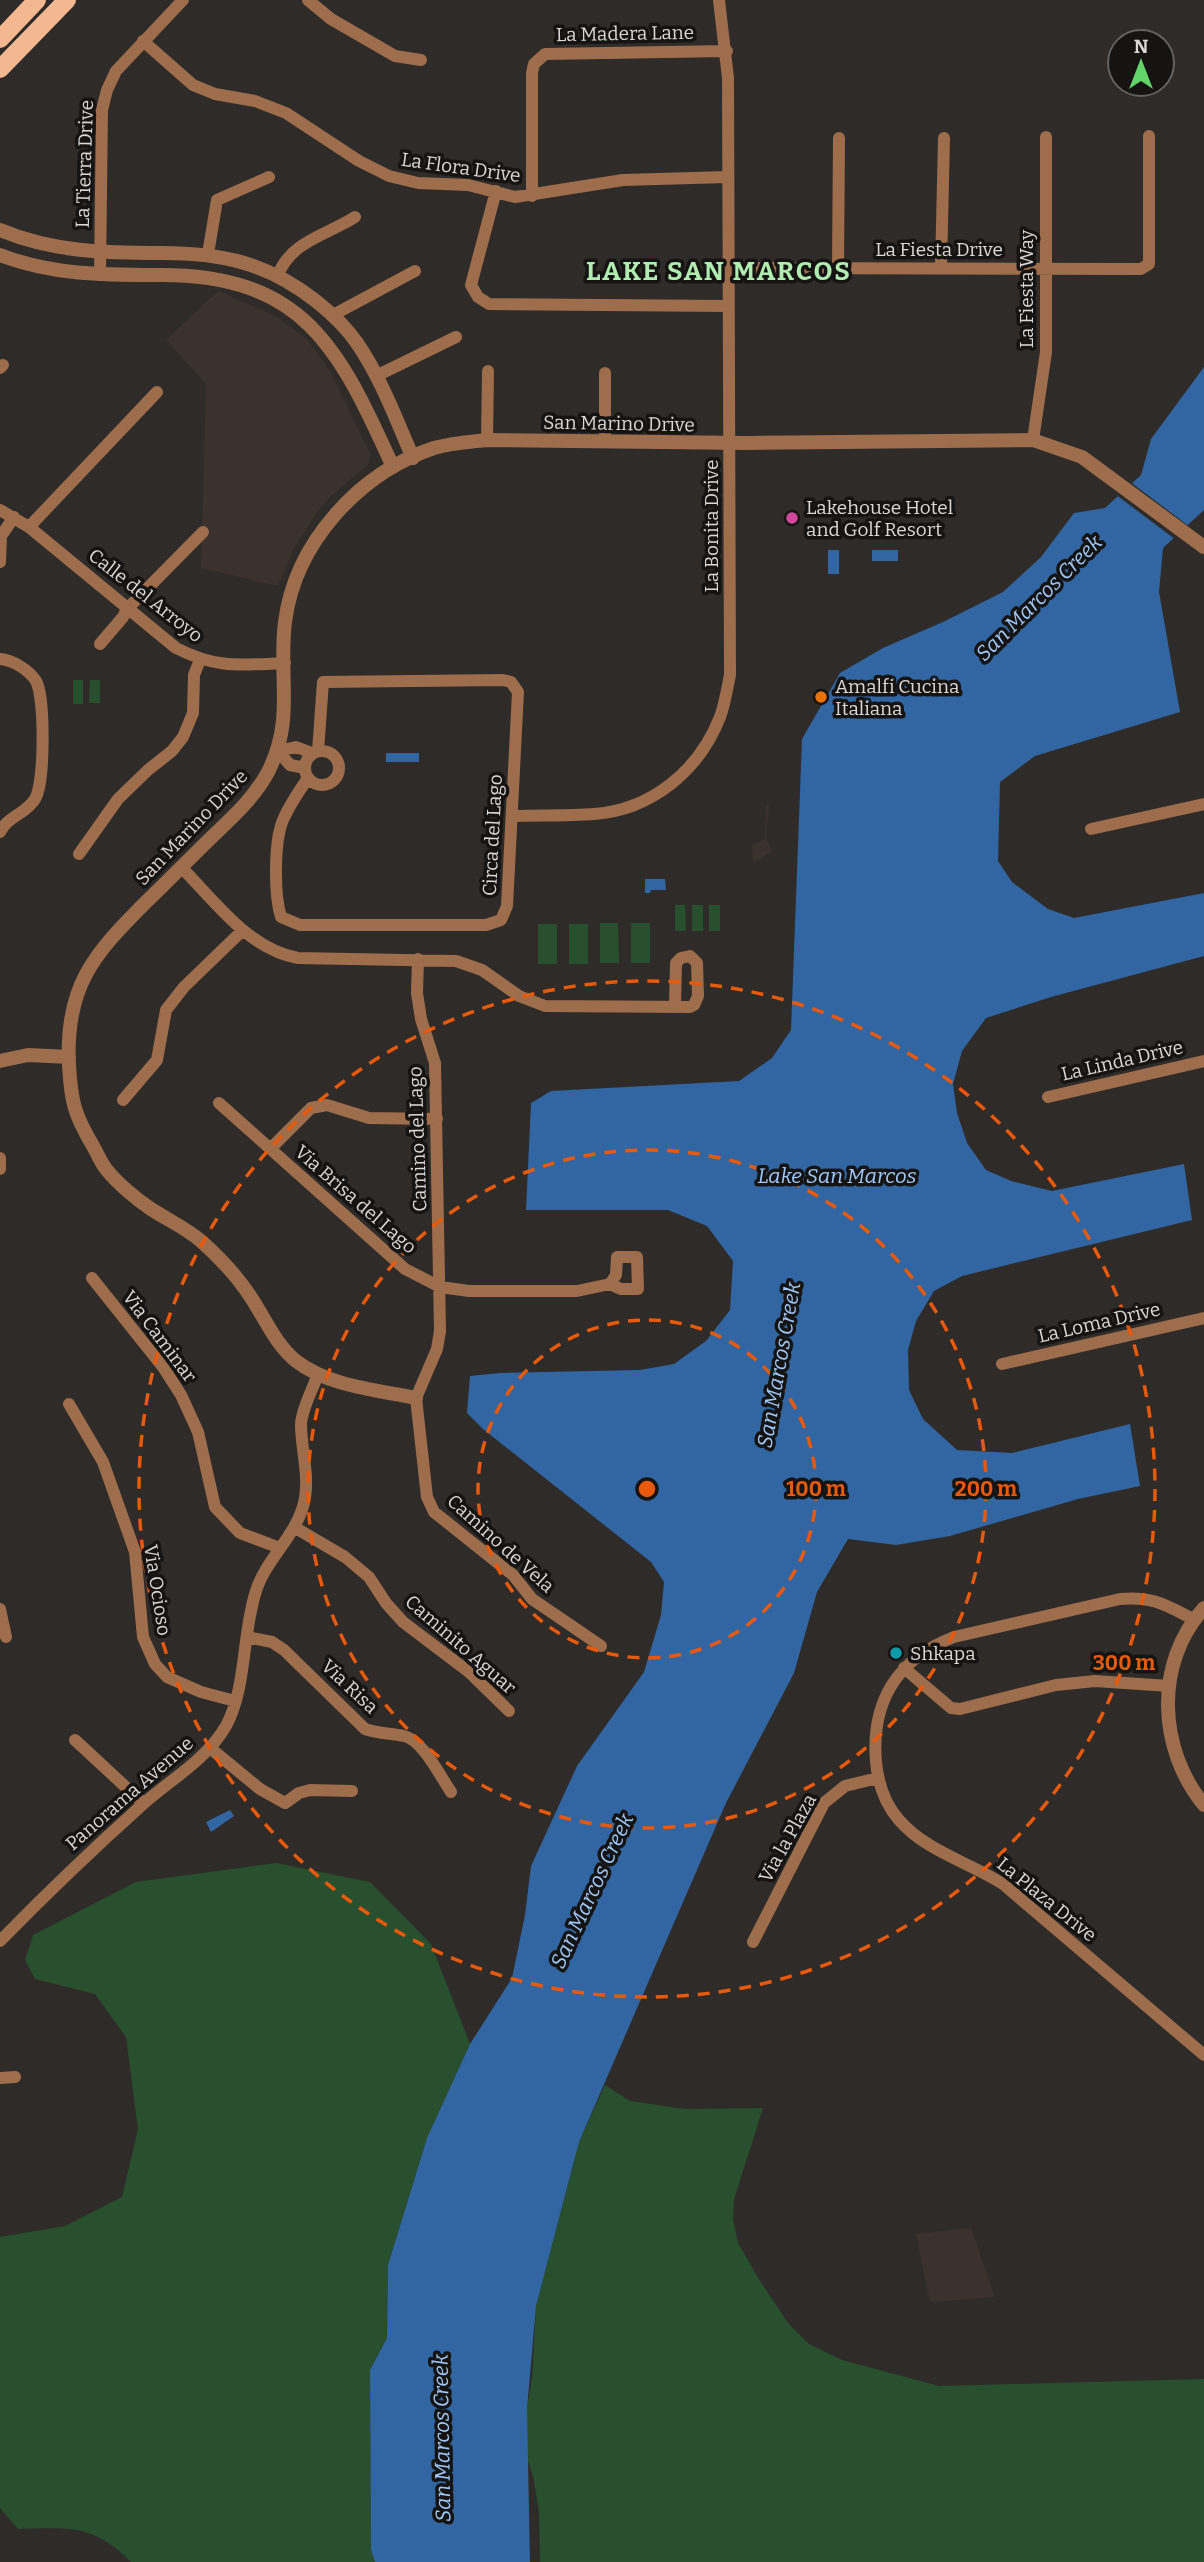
<svg xmlns="http://www.w3.org/2000/svg" width="1204" height="2562" viewBox="0 0 1204 2562" font-family="Bitter,serif">
<rect width="100%" height="100%" fill="#2e2b29"/>
<path fill="#3b322d" d="M 218,291 L 274,315 L 307,339 L 330,371 L 371,455 L 368,465 L 331,496 L 316,514 L 294,548 L 278,586 L 201,568 L 206,384 L 166,340 Z
M 766,805 L 769,805 L 766,839 L 773,851 L 753,863 L 752,844 L 765,839 Z
M 971,2228 L 995,2297 L 930,2302 L 916,2234 Z"/>
<path fill="#29502e" d="M 73,680 L 83,680 L 83,704 L 73,704 Z
M 90,680 L 100,680 L 100,703 L 89,703 Z
M 675,905 L 685,905 L 686,931 L 675,931 Z
M 692,905 L 703,905 L 703,931 L 692,931 Z
M 709,905 L 720,905 L 720,931 L 709,931 Z
M 600,923 L 618,923 L 619,963 L 600,963 Z
M 631,923 L 650,923 L 650,963 L 631,963 Z
M 538,924 L 557,924 L 557,964 L 538,964 Z
M 569,924 L 588,924 L 588,964 L 569,964 Z
M 276,1863 L 370,1882 L 431,1944 L 470,2044 L 427,2138 L 388,2265 L 387,2338 L 370,2370 L 371,2550 L 375,2562 L 131,2562 C 92,2523 69,2528 18,2529 L 0,2508 L 0,2237 L 65,2226 L 122,2197 L 138,2129 L 126,2037 L 95,1994 L 35,1979 L 25,1960 L 33,1935 L 136,1882 Z
M 605,2085 L 630,2101 L 685,2109 L 763,2108 L 734,2199 L 733,2219 L 738,2243 L 760,2281 L 788,2323 L 809,2344 L 842,2360 L 939,2386 L 1204,2379 L 1204,2562 L 540,2562 L 539,2511 L 533,2476 L 525,2452 L 524,2426 L 532,2378 L 536,2306 L 579,2142 Z"/>
<path fill="#3266a3" d="M 1204,367 L 1204,510 L 1163,548 L 1159,592 L 1180,712 L 1035,756 L 1000,782 L 998,861 L 1012,882 L 1048,909 L 1074,918 L 1204,893 L 1204,956 L 1051,997 L 986,1018 L 962,1051 L 953,1084 L 957,1113 L 967,1143 L 986,1170 L 1011,1181 L 1052,1191 L 1184,1164 L 1192,1220 L 962,1276 L 934,1291 L 916,1321 L 908,1350 L 909,1390 L 923,1419 L 957,1450 L 1012,1453 L 1130,1424 L 1140,1486 L 1078,1499 L 950,1536 L 896,1545 L 848,1539 L 817,1592 L 794,1673 L 726,1803 L 579,2142 L 536,2306 L 527,2409 L 530,2562 L 375,2562 L 371,2550 L 370,2370 L 387,2338 L 388,2265 L 427,2138 L 470,2044 L 512,1978 L 525,1915 L 531,1866 L 577,1766 L 644,1672 L 661,1615 L 664,1582 L 651,1562 L 483,1429 L 467,1413 L 470,1376 L 500,1373 L 640,1370 L 674,1364 L 706,1341 L 730,1310 L 733,1261 L 707,1226 L 668,1210 L 526,1210 L 531,1103 L 551,1091 L 739,1081 L 772,1058 L 791,1030 L 802,739 L 840,673 L 883,648 L 943,622 L 1003,592 L 1041,557 L 1074,513 L 1105,508 L 1141,475 L 1151,439 Z
M 828,550 L 839,550 L 839,574 L 828,574 Z
M 872,550 L 898,550 L 898,561 L 872,561 Z
M 386,753 L 419,753 L 419,762 L 386,762 Z
M 645,879 L 665,879 L 666,890 L 651,890 L 650,893 L 645,893 Z
M 230,1810 L 234,1816 L 211,1832 L 206,1822 Z"/>
<path fill="#2e2b29" d="M 1129,481 L 1190,527 L 1176,540 L 1115,494 Z"/>
<g fill="none" stroke-linecap="round" stroke-linejoin="round">
<path stroke="#9d6d4c" stroke-width="12" d="M 308,0 L 331,19 L 395,56 L 421,60
M 143,41 L 193,85 L 215,94 L 255,101 L 286,113 L 359,161 L 389,176 L 418,183 L 468,185 L 515,197 L 623,180 L 727,177
M 496,191 L 471,285 L 478,297 L 489,304 L 728,306
M 532,196 L 532,73 L 534,64 L 545,54 L 727,51
M 208,254 L 217,200 L 269,177
M 728,268 L 1141,269 L 1149,264 L 1149,136
M 838,268 L 839,138
M 941,268 L 944,138
M 100,275 L 102,110 L 107,90 L 116,71 L 183,0
M 278,275 C 291,241 327,235 355,217
M 333,315 L 415,271
M 0,368 L 3,365
M 605,373 L 605,442
M 376,376 L 456,337
M 487,440 L 488,371
M 1033,440 L 1046,352 L 1046,137
M 0,510 L 29,527 L 176,648 C 217,669 240,665 285,663
M 29,527 L 157,392
M 0,562 L 1,536 L 14,517
M 100,644 L 123,617 L 127,609 L 203,532
M 0,659 C 13,660 29,670 36,681 C 45,697 45,783 35,799 C 26,814 8,816 0,832
M305 768a17 17 0 1 1 34 0a17 17 0 1 1-34 0Z
M 305,768 L 290,765 L 278,751 L 296,747 L 312,753
M 308,778 C 299,791 289,806 283,820 C 274,841 274,895 281,917 L 300,925 L 486,925 L 501,920 L 507,906 L 518,692 L 511,682 L 503,680 L 323,682 L 318,751
M 512,816 C 539,815 567,816 594,814 C 651,810 699,771 720,717 C 725,704 727,689 730,675 L 728,78 L 719,0
M 1091,829 L 1204,804
M 79,854 L 118,799 L 148,770 L 172,751 L 183,737 L 193,713 L 194,675 L 200,660
M 181,867 C 215,901 248,949 298,958 L 456,961 L 482,970 L 519,996 L 545,1006 L 690,1007 L 694,1005 L 698,996 L 697,963 L 690,956 L 681,958 L 676,963 L 675,1006
M 418,959 L 417,993 L 421,1019 L 435,1063 L 440,1331 L 437,1349 L 416,1398 L 427,1497 L 434,1512 L 513,1575 L 532,1599 L 601,1646
M 1048,1097 L 1204,1061
M 123,1100 L 157,1060 L 166,1010 L 184,987 L 243,930
M 219,1103 L 405,1269 L 440,1287 L 469,1291 L 577,1291 L 610,1284 L 621,1289 L 638,1289 L 637,1257 L 617,1257 L 616,1275 L 610,1284
M 270,1149 L 311,1108 L 327,1105 L 369,1118 L 437,1119
M 0,1158 L 0,1169
M 92,1278 L 163,1367 L 181,1395 L 198,1432 L 215,1507 L 240,1533 L 280,1548
M 1002,1364 L 1204,1318
M 69,1404 L 103,1462 L 135,1552 L 143,1637 L 155,1664 L 167,1677 L 201,1692 L 235,1701
M 294,1527 L 345,1557 L 369,1577 L 386,1603 L 403,1622 L 469,1672 L 509,1711
M 0,1609 L 6,1637
M 1193,1619 C 1166,1605 1152,1596 1120,1599 L 954,1637 C 897,1659 871,1702 876,1762 C 878,1783 885,1804 899,1820 C 927,1852 969,1862 1003,1884 L 1204,2055
M 247,1637 L 272,1642 L 284,1650 L 365,1729 C 379,1734 391,1733 404,1736 C 423,1740 440,1776 451,1792
M 904,1668 L 951,1708 L 960,1709 L 1056,1685 L 1095,1681 L 1169,1686
M 75,1740 L 143,1803
M 210,1748 L 260,1789 L 285,1803 L 299,1793 L 310,1790 L 352,1791
M 0,1941 C 46,1894 93,1849 142,1805 C 170,1780 207,1759 226,1726 C 247,1687 242,1633 256,1591 C 266,1558 299,1534 305,1498 C 309,1473 301,1449 301,1424 C 302,1408 313,1389 318,1374
M 753,1942 L 824,1803 L 845,1786 L 878,1778
M 0,2078 L 15,2077"/>
<path stroke="#9d6d4c" stroke-width="14" d="M 0,230 C 52,252 106,253 162,253 C 223,253 267,263 316,301 C 331,313 346,327 357,343 C 381,378 396,419 413,458
M 0,255 C 52,275 103,275 158,275 C 304,274 339,348 393,467
M 0,1061 L 28,1055 L 69,1057
M 416,1398 C 377,1390 328,1386 296,1361 C 275,1344 265,1318 250,1296 C 237,1276 219,1257 201,1241 C 186,1228 168,1220 151,1209 C 136,1199 117,1183 106,1169 C 101,1163 97,1153 93,1146 C 74,1114 71,1101 69,1065 C 65,987 93,955 145,903 C 169,880 192,856 216,833 C 235,815 256,795 268,772 C 295,719 278,677 285,622 C 295,543 359,473 434,448 C 451,443 469,442 487,440 L 746,443 L 1033,440 L 1082,457 L 1204,547
M 1204,1608 C 1154,1663 1158,1749 1204,1805"/>
<path stroke="#f4b890" stroke-width="18" d="M 0,39 L 37,0
M 0,69 L 67,0"/>
</g>
<g fill="none" stroke="#e8590c" stroke-width="3.5" stroke-dasharray="12 9">
<circle cx="647" cy="1489" r="169"/>
<circle cx="647" cy="1489" r="339"/>
<circle cx="647" cy="1489" r="508"/>
</g>
<circle fill="#d1479c" stroke="#151413" stroke-width="2.5" cx="792" cy="518" r="7"/>
<circle fill="#e8710a" stroke="#151413" stroke-width="2.5" cx="821" cy="697" r="7"/>
<circle fill="#0f9aa8" stroke="#151413" stroke-width="2.5" cx="896" cy="1653" r="7"/>
<g text-anchor="middle" stroke-width="7" stroke-linejoin="round" paint-order="stroke">
<g font-size="19" fill="#dad8d7" stroke="#151413">
<text transform="translate(625 33) rotate(-1)" y="7">La Madera Lane</text>
<text transform="translate(84 164) rotate(-88)" y="7">La Tierra Drive</text>
<text transform="translate(461 167) rotate(8)" y="7">La Flora Drive</text>
<text x="939" y="256">La Fiesta Drive</text>
<text transform="translate(1026 289) rotate(-90)" y="7">La Fiesta Way</text>
<text transform="translate(619 423) rotate(1)" y="7">San Marino Drive</text>
<text transform="translate(711 526) rotate(-90)" y="7">La Bonita Drive</text>
<text transform="translate(146 595) rotate(38)" y="7">Calle del Arroyo</text>
<text transform="translate(191 827) rotate(-46)" y="7">San Marino Drive</text>
<text transform="translate(492 835) rotate(-87)" y="7">Circa del Lago</text>
<text transform="translate(1122 1060) rotate(-13)" y="7">La Linda Drive</text>
<text transform="translate(417 1139) rotate(-92)" y="7">Camino del Lago</text>
<text transform="translate(356 1199) rotate(41)" y="7">Via Brisa del Lago</text>
<text transform="translate(1099 1322) rotate(-13)" y="7">La Loma Drive</text>
<text transform="translate(160 1336) rotate(53)" y="7">Via Caminar</text>
<text transform="translate(501 1543) rotate(42)" y="7">Camino de Vela</text>
<text transform="translate(158 1590) rotate(81)" y="7">Via Ocioso</text>
<text transform="translate(461 1644) rotate(41)" y="7">Caminito Aguar</text>
<text transform="translate(350 1686) rotate(43)" y="7">Via Risa</text>
<text transform="translate(129 1793) rotate(-41)" y="7">Panorama Avenue</text>
<text transform="translate(787 1838) rotate(-61)" y="7">Via la Plaza</text>
<text transform="translate(1047 1899) rotate(39)" y="7">La Plaza Drive</text>
</g>
<g font-size="19" fill="#dad8d7" stroke="#151413" text-anchor="start">
<text x="806" y="514">Lakehouse Hotel<tspan x="806" dy="22">and Golf Resort</tspan></text>
<text x="835" y="693">Amalfi Cucina<tspan x="835" dy="22">Italiana</tspan></text>
<text x="910" y="1660">Shkapa</text>
</g>
<g font-size="21" font-style="italic" fill="#9fc9fc" stroke="#151413">
<text transform="translate(1039 598) rotate(-45)" y="7">San Marcos Creek</text>
<text x="837" y="1183">Lake San Marcos</text>
<text transform="translate(779 1365) rotate(-80)" y="7">San Marcos Creek</text>
<text transform="translate(592 1891) rotate(-65)" y="7">San Marcos Creek</text>
<text transform="translate(442 2438) rotate(-91)" y="7">San Marcos Creek</text>
</g>
<g font-size="26" font-weight="bold" letter-spacing="2" fill="#b0ebb0" stroke="#151413">
<text x="719" y="280">LAKE SAN MARCOS</text>
</g>
</g>
<circle cx="647" cy="1489" r="10" fill="#e8590c" stroke="#151413" stroke-width="3.5"/>
<g font-size="21" text-anchor="middle" font-weight="bold" fill="#e8590c" stroke="#151413" stroke-width="7" stroke-linejoin="round" paint-order="stroke">
<text x="816" y="1496">100 m</text>
<text x="986" y="1496">200 m</text>
<text x="1124" y="1670">300 m</text>
</g>
<g transform="translate(1141 63)"><circle r="33" fill="#151413" stroke="#646261" stroke-width="2"/>
<path d="M0-5L12 26L0 18L-12 26Z" fill="#62d469"/>
<text y="-10" font-size="19" font-weight="bold" text-anchor="middle" fill="#dad8d7">N</text>
</g>
</svg>
